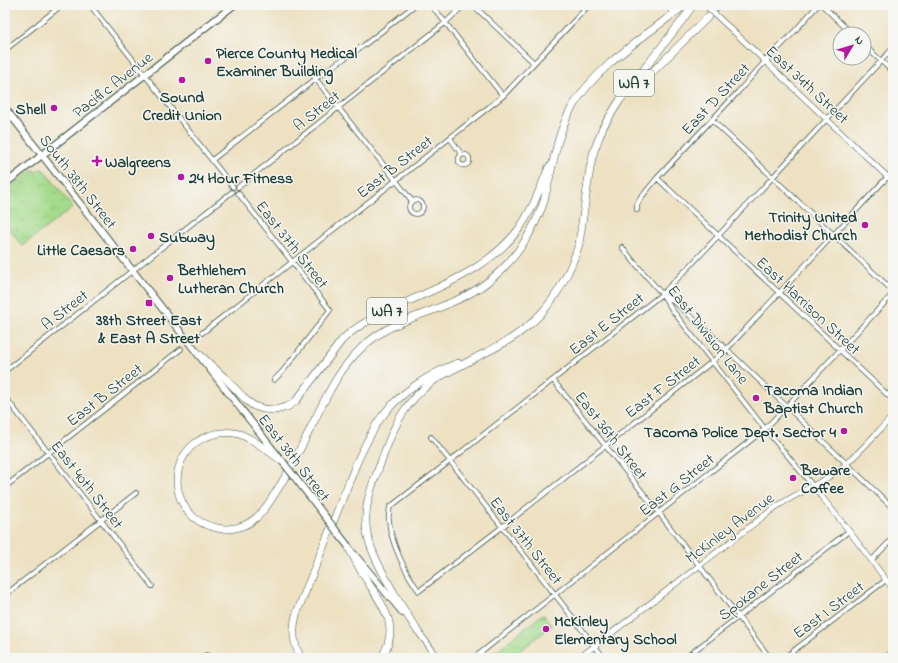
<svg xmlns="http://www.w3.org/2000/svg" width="898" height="663" viewBox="0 0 898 663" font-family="'Indie Flower',sans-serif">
<defs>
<pattern id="park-crowns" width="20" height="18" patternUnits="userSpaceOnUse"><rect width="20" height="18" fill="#a5db8d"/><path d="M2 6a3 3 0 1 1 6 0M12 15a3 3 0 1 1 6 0" fill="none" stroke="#8ebd7a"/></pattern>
</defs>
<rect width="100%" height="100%" fill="#f6f6f2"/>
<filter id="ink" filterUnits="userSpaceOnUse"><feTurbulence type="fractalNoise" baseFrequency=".025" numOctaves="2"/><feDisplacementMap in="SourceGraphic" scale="8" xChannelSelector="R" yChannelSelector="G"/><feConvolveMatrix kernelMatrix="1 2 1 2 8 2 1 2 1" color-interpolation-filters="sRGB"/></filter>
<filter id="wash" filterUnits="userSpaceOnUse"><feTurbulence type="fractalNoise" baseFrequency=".012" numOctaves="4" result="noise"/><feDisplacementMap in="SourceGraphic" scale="16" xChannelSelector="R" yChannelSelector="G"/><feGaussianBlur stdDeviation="0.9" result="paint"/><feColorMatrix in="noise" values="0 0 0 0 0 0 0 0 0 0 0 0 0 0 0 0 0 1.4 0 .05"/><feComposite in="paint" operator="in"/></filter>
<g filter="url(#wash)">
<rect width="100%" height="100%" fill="#ede1c2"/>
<path fill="url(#park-crowns)" stroke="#628c60" d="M 33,169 L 36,172 L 40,169 L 44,170 L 73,207 L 22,246 L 5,223 L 5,192 Z
M 543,614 L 552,626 L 510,658 L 487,658 Z"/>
</g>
<g filter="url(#ink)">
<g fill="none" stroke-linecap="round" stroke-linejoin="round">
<defs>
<path id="minor" d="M 90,5 L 233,187
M 430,5 L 437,12 L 503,96
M 473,5 L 534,63
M 822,5 L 852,34
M 864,45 L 893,72
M 893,48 L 691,265 L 662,294 L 450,461 L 390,507 C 389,512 388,516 389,520 C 390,541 406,574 419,591 L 502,527 L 713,361 L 726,350 L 893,171
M 5,50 L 62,5
M 311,73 L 412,201
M 712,120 L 893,291
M 450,138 L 462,155
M458.5 160a5.5 5.5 0 1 1 11 0a5.5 5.5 0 1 1-11 0Z
M 212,160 L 327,70 L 363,46 L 415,5
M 657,178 L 893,400
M 238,187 L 445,23 L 464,5
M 238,193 L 330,310 L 283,371 L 274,380
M409 207a7 7 0 1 1 14 0a7 7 0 1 1-14 0Z
M 637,210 L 637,205 L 640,199 L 657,178 L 738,92 L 761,66 L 793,33 L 818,5
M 622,247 L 634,262 L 662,294 L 673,311 L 765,429 L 813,486
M 662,294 L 677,304 L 719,342 L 893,508
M 202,333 L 503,96 L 589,5
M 5,371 L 232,192
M 553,380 L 659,513 L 770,658
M 5,397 L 152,586
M 431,437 L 529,561 L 604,658
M 5,487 L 181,349
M 872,560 L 893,538
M 5,595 L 136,493
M 198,658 L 206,655 L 212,658
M 474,658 L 765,429 L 893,294
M 685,658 L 849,531
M 784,658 L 886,580
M 885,658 L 893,652"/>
<path id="tertiary" d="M 746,43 L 893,182
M 813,486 L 849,531 L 893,589
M 579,658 L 773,509 C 793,495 816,486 836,472 C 857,457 875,434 893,416"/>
<path id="secondary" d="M 417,630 L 438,658"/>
<path id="primary" d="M 5,108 L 278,456
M 5,184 L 234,5
M 354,554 L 403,613"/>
<path id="motorway" d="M 672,10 L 675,5
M 631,93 L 707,18 L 718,5
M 197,352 L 226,379 L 246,400 L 254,406 L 263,409 L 275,410 L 287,407 L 296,401 L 342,340 C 359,323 382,314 404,303 C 445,285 490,267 518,230 C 532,211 540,189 549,167
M 283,462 C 271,453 258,442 244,436 C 233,431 222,432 211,435 C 163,450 167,519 217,528 C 231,531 246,527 257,517 C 264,511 269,503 274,495 C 296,462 311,425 330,390 C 343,366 360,345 384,331 C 405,319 428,313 450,303 C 472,294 492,281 508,263 C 523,247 534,227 542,207 C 545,199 546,191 548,184 C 554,159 558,133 570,111 C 593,68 647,35 685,5
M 348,546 C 354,557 359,569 366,579 C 382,605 402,627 381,658
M 417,630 C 407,615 398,601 390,586 C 378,564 364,540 366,515 C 367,493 378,472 385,451 C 395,423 407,400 432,382 C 444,373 463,365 477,357 C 491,350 506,343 519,333 C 549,312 568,279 579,244 L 590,168 L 594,151 L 603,127 L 620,100 L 684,18 L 693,5
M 301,658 C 293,643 292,631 296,615 L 357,462 C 364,447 371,432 380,419 C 399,393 429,374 458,363"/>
</defs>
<use href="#minor" stroke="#3e5649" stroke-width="5.5"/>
<use href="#tertiary" stroke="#3e5649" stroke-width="6"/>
<use href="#secondary" stroke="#3e5649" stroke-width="7"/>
<use href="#primary" stroke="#3e5649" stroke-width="8"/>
<use href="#motorway" stroke="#3e5649" stroke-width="8"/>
<use href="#minor" stroke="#fff" stroke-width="4"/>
<use href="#tertiary" stroke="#fff" stroke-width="5"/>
<use href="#secondary" stroke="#fff" stroke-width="5.5"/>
<use href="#primary" stroke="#fff" stroke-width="6"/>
<use href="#motorway" stroke="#fff" stroke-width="7"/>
<defs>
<path id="tertiary-bridge" d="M 705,5 L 746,43"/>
<path id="primary-bridge" d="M 283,462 L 348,546"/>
</defs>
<use href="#tertiary-bridge" stroke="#3e5649" stroke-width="6" stroke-linecap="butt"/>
<use href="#primary-bridge" stroke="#3e5649" stroke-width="8" stroke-linecap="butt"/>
<use href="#tertiary-bridge" stroke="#fff" stroke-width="5"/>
<use href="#primary-bridge" stroke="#fff" stroke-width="6"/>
</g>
</g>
<g fill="#b5179e" stroke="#f6f6f2" stroke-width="1.5">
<circle cx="208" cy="61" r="4"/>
<circle cx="182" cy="80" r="4"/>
<circle cx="54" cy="108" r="4"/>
<path d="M95 155h4v4h4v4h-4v4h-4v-4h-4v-4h4z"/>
<circle cx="181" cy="177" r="4"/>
<circle cx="865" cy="225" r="4"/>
<circle cx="151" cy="236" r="4"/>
<circle cx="133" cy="249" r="4"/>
<circle cx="170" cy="278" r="4"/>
<rect x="145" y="299" width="8" height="8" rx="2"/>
<circle cx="756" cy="398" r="4"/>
<circle cx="844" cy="431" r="4"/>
<circle cx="793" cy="478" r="4"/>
<circle cx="546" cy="629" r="4"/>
</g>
<g text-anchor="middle" stroke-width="3" stroke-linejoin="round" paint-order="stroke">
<g fill="#f6f6f2" stroke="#60746d" stroke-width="1">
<rect x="614" y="70" width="40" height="26" rx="3"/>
<rect x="367" y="298" width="40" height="26" rx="3"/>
</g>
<g font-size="15" font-weight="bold" fill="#1f3d34">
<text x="634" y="88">WA 7</text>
<text x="387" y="316">WA 7</text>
</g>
<g font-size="16" font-weight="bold" fill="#1f3d34" stroke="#f6f6f2" text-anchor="start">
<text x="216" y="58">Pierce County Medical<tspan x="216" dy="18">Examiner Building</tspan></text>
<text x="182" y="102" text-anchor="middle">Sound<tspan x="182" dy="18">Credit Union</tspan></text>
<text x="46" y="114" text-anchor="end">Shell</text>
<text x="105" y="167">Walgreens</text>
<text x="189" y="183">24 Hour Fitness</text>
<text x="857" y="222" text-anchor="end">Trinity United<tspan x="857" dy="18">Methodist Church</tspan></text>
<text x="159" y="242">Subway</text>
<text x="125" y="255" text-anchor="end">Little Caesars</text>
<text x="178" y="275">Bethlehem<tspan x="178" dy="18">Lutheran Church</tspan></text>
<text x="149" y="325" text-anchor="middle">38th Street East<tspan x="149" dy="18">&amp; East A Street</tspan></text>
<text x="764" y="395">Tacoma Indian<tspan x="764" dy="18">Baptist Church</tspan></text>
<text x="836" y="437" text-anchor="end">Tacoma Police Dept. Sector 4</text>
<text x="801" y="475">Beware<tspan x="801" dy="18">Coffee</tspan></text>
<text x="554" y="626">McKinley<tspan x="554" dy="18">Elementary School</tspan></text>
</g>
<g font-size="16" fill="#1f3d34" stroke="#f6f6f2">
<text transform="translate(112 84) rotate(-38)" y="6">Pacific Avenue</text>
<text transform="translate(808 84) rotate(43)" y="6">East 34th Street</text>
<text transform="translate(715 98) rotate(-47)" y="6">East D Street</text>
<text transform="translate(316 110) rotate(-38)" y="6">A Street</text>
<text transform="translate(394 166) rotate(-38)" y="6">East B Street</text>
<text transform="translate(79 181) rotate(52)" y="6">South 38th Street</text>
<text transform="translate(293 244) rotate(52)" y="6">East 37th Street</text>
<text transform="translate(809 305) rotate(43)" y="6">East Harrison Street</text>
<text transform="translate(64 309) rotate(-38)" y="6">A Street</text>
<text transform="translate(606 323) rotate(-38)" y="6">East E Street</text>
<text transform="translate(709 334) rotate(52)" y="6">East Division Lane</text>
<text transform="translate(662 386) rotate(-38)" y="6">East F Street</text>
<text transform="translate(104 394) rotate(-38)" y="6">East B Street</text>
<text transform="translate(612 435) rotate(52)" y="6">East 36th Street</text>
<text transform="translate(295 457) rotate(52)" y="6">East 38th Street</text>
<text transform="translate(88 484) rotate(52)" y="6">East 40th Street</text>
<text transform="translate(676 484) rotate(-38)" y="6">East G Street</text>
<text transform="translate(729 527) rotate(-37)" y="6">McKinley Avenue</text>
<text transform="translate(527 540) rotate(52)" y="6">East 37th Street</text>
<text transform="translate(760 585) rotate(-38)" y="6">Spokane Street</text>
<text transform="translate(828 609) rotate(-37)" y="6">East I Street</text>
</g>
</g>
<rect width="898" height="663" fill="none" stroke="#f6f6f2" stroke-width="20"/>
<g transform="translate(852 46) rotate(52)"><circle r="19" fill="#f6f6f2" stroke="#a0aca6"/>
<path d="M0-3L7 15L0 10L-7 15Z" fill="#b5179e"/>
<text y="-6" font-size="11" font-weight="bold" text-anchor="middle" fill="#1f3d34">N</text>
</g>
</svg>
